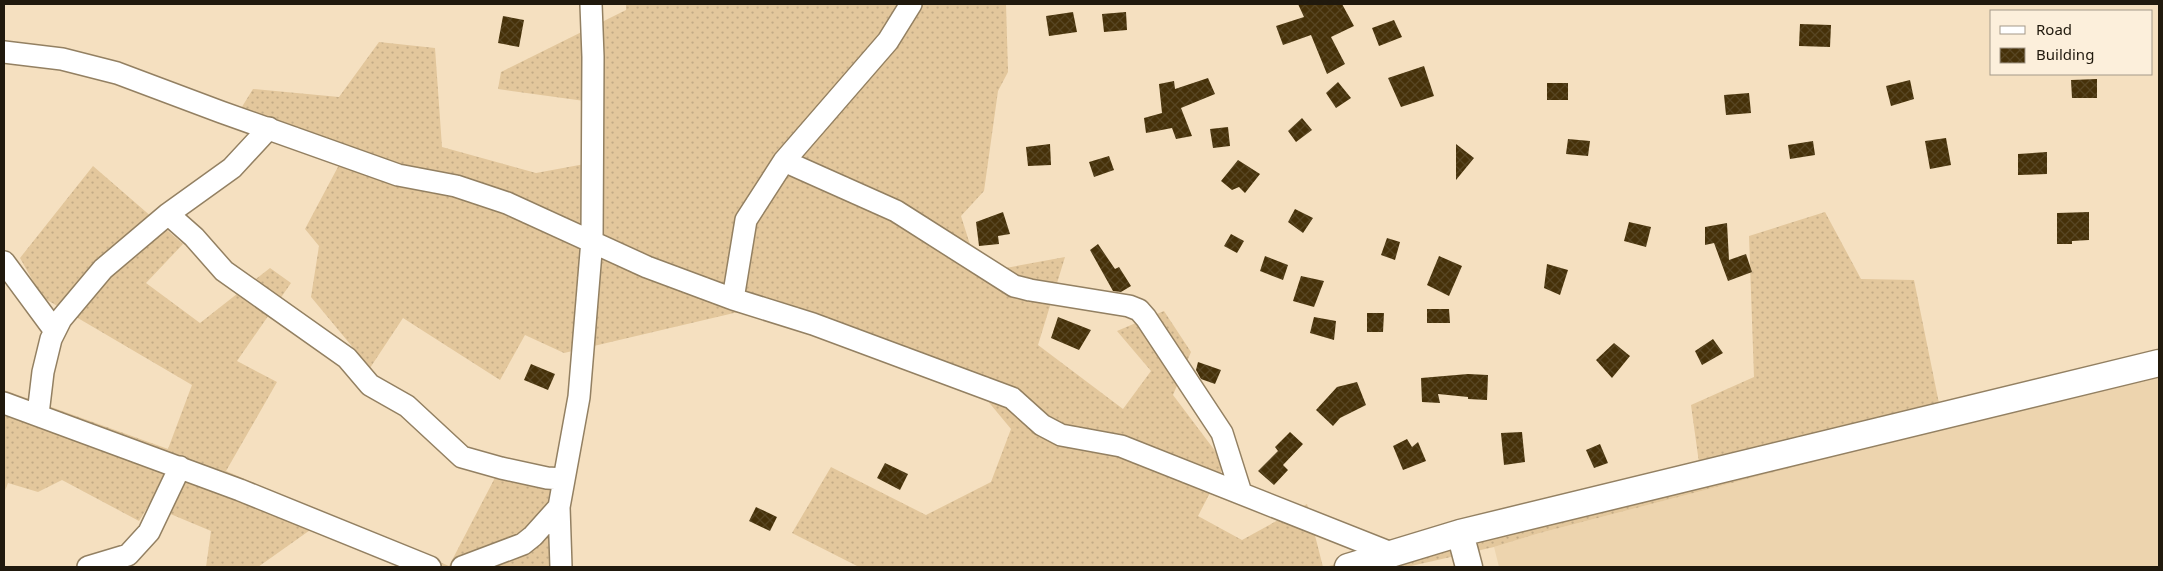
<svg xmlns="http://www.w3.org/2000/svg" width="2163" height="571" viewBox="0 0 2163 571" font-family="'Noto Sans',sans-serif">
<defs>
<pattern id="grass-dots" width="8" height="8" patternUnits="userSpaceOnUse" patternTransform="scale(1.25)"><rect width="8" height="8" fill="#e3c79c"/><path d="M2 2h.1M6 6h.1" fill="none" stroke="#c2aa85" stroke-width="1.8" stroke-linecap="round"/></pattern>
<pattern id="building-cross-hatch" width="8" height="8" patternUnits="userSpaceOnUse" patternTransform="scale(1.25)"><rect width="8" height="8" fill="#463109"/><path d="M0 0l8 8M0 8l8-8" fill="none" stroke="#584623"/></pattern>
</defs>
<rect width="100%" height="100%" fill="#f5e0c0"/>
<path fill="#edd4ae" d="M 2159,369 L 2159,567 L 1499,567 L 1494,547 L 1540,533 L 1944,428 Z"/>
<path fill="url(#grass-dots)" d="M 626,4 L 1006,4 L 1008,72 L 998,91 L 984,191 L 961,216 L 979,273 L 1065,257 L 1038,345 L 1123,409 L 1151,371 L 1117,331 L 1164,311 L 1191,352 L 1173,395 L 1225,464 L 1198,516 L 1242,540 L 1307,504 L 1323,567 L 859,567 L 792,533 L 831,467 L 926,515 L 991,482 L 1011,429 L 962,370 L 751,309 L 564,353 L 525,335 L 500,380 L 403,318 L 370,368 L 311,297 L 319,246 L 305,229 L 348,148 L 240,110 L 253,89 L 339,97 L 379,42 L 435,48 L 442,147 L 536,173 L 601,161 L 599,103 L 498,89 L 501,72 L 626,10 Z
M 93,166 L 183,244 L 146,283 L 200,323 L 270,268 L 291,283 L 237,361 L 277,382 L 226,471 L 449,566 L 499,470 L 574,485 L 564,548 L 568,567 L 409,567 L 313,528 L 258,567 L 206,567 L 211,531 L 149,505 L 139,521 L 62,480 L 38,492 L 8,483 L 4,493 L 4,390 L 168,449 L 192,385 L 42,297 L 20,258 Z
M 1825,212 L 1861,279 L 1914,280 L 1944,428 L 1540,533 L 1494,547 L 1407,567 L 1325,567 L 1700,470 L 1691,405 L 1754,377 L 1749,236 Z"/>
<path fill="url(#building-cross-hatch)" d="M 1298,4 L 1342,4 L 1354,26 L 1331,37 L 1345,64 L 1327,74 L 1311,35 L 1283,45 L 1276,26 L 1304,17 Z
M 1073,12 L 1077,32 L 1049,36 L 1046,16 Z
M 1126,12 L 1127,30 L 1104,32 L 1102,14 Z
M 503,16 L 524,20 L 519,47 L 498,43 Z
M 1394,20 L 1402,37 L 1379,46 L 1372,28 Z
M 1800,24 L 1831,25 L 1830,47 L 1799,46 Z
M 1424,66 L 1434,96 L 1401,107 L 1388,78 Z
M 1208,78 L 1215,94 L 1181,108 L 1192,136 L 1176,139 L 1172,128 L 1146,133 L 1144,118 L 1162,113 L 1159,84 L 1174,81 L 1175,89 Z
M 2097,79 L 2097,98 L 2072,98 L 2071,80 Z
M 1910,80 L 1914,99 L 1891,106 L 1886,86 Z
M 1338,82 L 1351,98 L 1336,108 L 1326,93 Z
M 1547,83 L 1568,83 L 1568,100 L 1547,100 Z
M 1749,93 L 1751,113 L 1726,115 L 1724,95 Z
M 1302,118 L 1312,130 L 1296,142 L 1288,131 Z
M 1228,127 L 1230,146 L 1213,148 L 1210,129 Z
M 1946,138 L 1951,165 L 1930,169 L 1925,141 Z
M 1568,139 L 1590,141 L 1588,156 L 1566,154 Z
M 1813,141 L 1815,155 L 1790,159 L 1788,145 Z
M 1050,144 L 1051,165 L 1028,166 L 1026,147 Z
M 1456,144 L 1474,158 L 1456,180 Z
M 2047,152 L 2047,174 L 2018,175 L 2018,154 Z
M 1109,156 L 1114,170 L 1094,177 L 1089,162 Z
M 1238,160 L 1260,174 L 1245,193 L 1239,187 L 1232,190 L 1221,181 Z
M 1295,209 L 1313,218 L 1303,233 L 1288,222 Z
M 1003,212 L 1010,234 L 998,236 L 999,244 L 979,246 L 976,222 Z
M 2089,212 L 2089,240 L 2072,241 L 2072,244 L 2057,244 L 2057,213 Z
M 1629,222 L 1651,227 L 1646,247 L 1624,241 Z
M 1727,223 L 1729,260 L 1746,254 L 1752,272 L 1728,281 L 1714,243 L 1705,245 L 1705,227 Z
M 1231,234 L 1244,241 L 1237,253 L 1224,246 Z
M 1387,238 L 1400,242 L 1395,260 L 1381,255 Z
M 1098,244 L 1115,269 L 1119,267 L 1131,286 L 1121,292 L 1113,291 L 1090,250 Z
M 1265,256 L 1288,265 L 1283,280 L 1260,271 Z
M 1439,256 L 1462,266 L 1449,296 L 1427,285 Z
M 1547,264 L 1568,270 L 1560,295 L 1544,288 Z
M 1301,276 L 1324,281 L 1314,307 L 1293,301 Z
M 1427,309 L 1449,309 L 1450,323 L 1427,323 Z
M 1367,313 L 1384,313 L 1383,332 L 1367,332 Z
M 1058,317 L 1091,330 L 1079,350 L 1051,338 Z
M 1314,317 L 1336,321 L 1334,340 L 1310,333 Z
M 1713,339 L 1723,353 L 1702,365 L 1695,351 Z
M 1614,343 L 1630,356 L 1612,378 L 1596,360 Z
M 1198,362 L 1221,370 L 1215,384 L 1201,379 L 1196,370 Z
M 531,364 L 555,374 L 548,390 L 524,380 Z
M 1468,374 L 1488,375 L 1487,400 L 1468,399 L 1468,397 L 1438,394 L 1440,403 L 1422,402 L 1421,378 Z
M 1357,382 L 1366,405 L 1340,418 L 1333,426 L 1316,410 L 1337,387 Z
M 1290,432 L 1303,444 L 1283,465 L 1288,470 L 1274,485 L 1258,471 L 1278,451 L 1275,447 Z
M 1522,432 L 1525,462 L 1504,465 L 1501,433 Z
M 1407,439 L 1412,447 L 1418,442 L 1426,461 L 1403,470 L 1393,446 Z
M 1600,444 L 1608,463 L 1594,468 L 1586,450 Z
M 885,463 L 908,474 L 900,490 L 877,478 Z
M 756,507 L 777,517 L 770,531 L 749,521 Z"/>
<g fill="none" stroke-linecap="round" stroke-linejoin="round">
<defs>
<path id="minor" d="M 4,52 L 62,59 L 117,73 L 221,112 L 398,175 L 456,186 L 507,203 L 647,267 L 733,299 L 813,324 L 1012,398 L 1042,425 L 1061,435 L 1121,446 L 1391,553
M 784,161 L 896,211 L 1014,286 L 1030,290 L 1129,306 L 1139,310 L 1146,318 L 1222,433 L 1241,493
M 168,214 L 194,237 L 224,271 L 347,358 L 370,385 L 407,406 L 462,457 L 501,468 L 547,478 L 564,479
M 4,262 L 55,331
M 733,299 L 746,220 L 784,161 L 888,41 L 911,4
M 4,403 L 240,490 L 430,567
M 38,414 L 43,372 L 51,339 L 61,319 L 103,269 L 168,214 L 232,168 L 269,128
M 88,567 L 128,555 L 149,532 L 180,467
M 462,567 L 523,544 L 533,536 L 559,507
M 561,567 L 559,507 L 579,397 L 592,240 L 593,57 L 591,4"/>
<path id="tertiary" d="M 1460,533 L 1469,567
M 1348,567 L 1460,533 L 2159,363"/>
</defs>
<use href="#minor" stroke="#938062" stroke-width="24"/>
<use href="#tertiary" stroke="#938062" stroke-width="29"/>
<use href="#minor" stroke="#fff" stroke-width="21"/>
<use href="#tertiary" stroke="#fff" stroke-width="26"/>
</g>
<rect width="2163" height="571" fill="none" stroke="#20190d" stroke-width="10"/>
<rect x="1990" y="10" width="162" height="65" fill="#fcefdb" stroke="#a49989"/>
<rect x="2000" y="26" width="25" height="8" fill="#ffffff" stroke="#a49989"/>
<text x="2036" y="35" font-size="15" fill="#20190d">Road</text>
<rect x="2000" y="48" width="25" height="15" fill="url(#building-cross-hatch)" stroke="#a49989"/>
<text x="2036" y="60" font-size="15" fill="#20190d">Building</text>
</svg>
